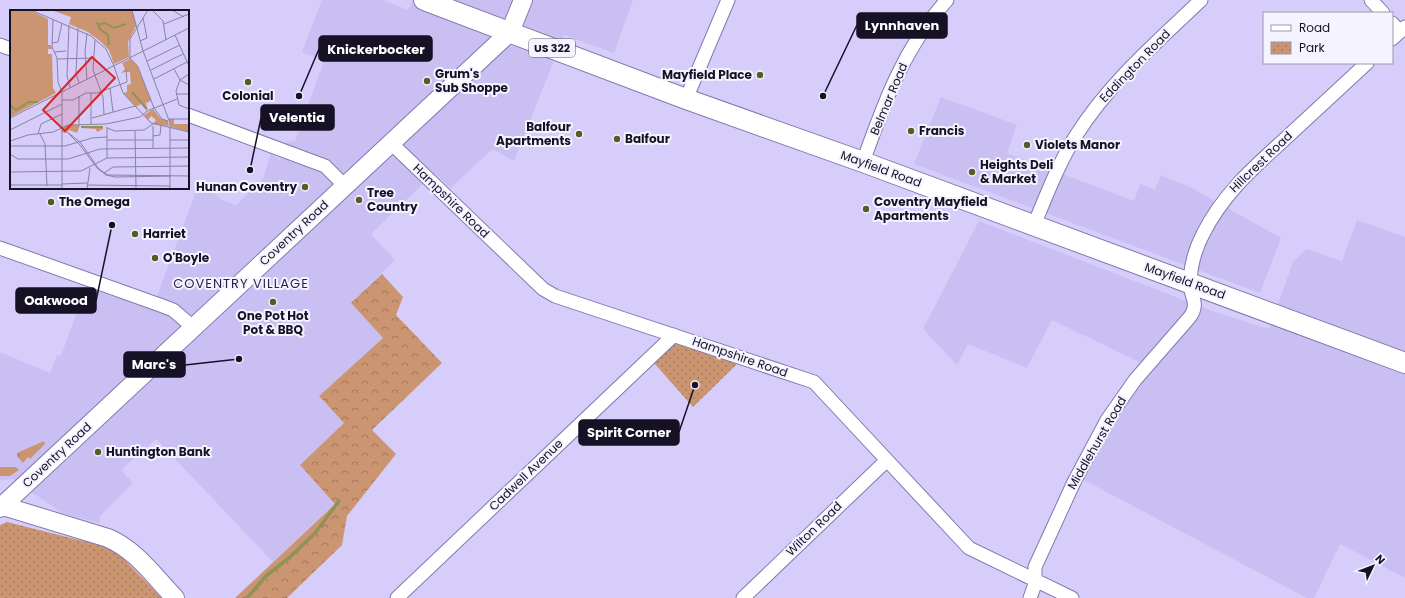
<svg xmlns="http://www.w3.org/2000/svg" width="1405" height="598" viewBox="0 0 1405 598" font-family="Poppins,sans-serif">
<defs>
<pattern id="grass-tufts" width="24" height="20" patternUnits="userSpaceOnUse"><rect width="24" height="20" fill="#cc9571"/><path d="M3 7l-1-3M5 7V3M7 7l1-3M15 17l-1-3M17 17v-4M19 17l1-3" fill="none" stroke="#a5785d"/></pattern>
<pattern id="forest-crowns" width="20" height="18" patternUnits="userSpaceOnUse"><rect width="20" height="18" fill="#cc9571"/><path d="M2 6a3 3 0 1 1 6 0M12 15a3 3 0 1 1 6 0" fill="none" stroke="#a5785d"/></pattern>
<pattern id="park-dots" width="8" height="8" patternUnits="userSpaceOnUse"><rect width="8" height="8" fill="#cc9571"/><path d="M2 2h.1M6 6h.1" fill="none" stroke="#a5785d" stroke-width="1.8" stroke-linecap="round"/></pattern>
</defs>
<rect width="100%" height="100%" fill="#d6cdfb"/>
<path fill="#cabff3" d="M 322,0 L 383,0 L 408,10 L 413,0 L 633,0 L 614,53 L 564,35 L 514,161 L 493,149 L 479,161 L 451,188 L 434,173 L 371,234 L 395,260 L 351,303 L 383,338 L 319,396 L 344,423 L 300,465 L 335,503 L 273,562 L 156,439 L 121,470 L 133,483 L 100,516 L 99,523 L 62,513 L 13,479 L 0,480 L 0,352 L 50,373 L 57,355 L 60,356 L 62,353 L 86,287 L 116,298 L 117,296 L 152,309 L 200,181 L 222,200 L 236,205 L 263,179 L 271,153 L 280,160 L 286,142 L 295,141 L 324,61 L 302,52 Z
M 941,97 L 1017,125 L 1007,153 L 1134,201 L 1140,184 L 1155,190 L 1161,175 L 1190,187 L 1281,238 L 1260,293 L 914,164 Z
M 1357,220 L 1405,237 L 1405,578 L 1340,544 L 1314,598 L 1307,598 L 1084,480 L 1114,424 L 1152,368 L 1052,320 L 1027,368 L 968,344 L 957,365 L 923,329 L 979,221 L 1212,311 L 1269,329 L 1293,262 L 1306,249 L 1342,261 Z"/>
<path fill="url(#grass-tufts)" d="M 44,441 L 45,444 L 30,459 L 28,457 L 23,463 L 17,456 L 17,453 Z
M 0,467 L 16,467 L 19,470 L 10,476 L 0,476 Z"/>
<path fill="url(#forest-crowns)" d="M 382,274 L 403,297 L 396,315 L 442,363 L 372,430 L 396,454 L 347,516 L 342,545 L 287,598 L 235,598 L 335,504 L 300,465 L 344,423 L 319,396 L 383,338 L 351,303 Z"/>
<path fill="url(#park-dots)" d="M 676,344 L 738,363 L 693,407 L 654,363 L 672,345 Z
M 7,522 L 103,546 L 118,553 L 162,598 L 0,598 L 0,525 Z"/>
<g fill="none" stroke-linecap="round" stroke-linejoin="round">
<path stroke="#8d9457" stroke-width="3.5" d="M 248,597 L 266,576 L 289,558 L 315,533 L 339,501"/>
<defs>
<path id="street" d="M 1371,0 L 1383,13
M 1392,23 L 1400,32
M 1392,39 L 1405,27
M 0,45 L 11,49
M 686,99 L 728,0
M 188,115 L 325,166 L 345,186
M 391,143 L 543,289 L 555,296 L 814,382 L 969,548 L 1072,598
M 863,162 C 884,103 904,47 947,0
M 1034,225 C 1047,194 1059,162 1077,134 C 1110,82 1157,42 1201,0
M 0,248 L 160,305 L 173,310 L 193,327
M 397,598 L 674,335
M 743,598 L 886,461
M 1030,598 L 1035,584 L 1035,567 L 1074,482 L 1107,420 L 1135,380 L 1189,318 C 1201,303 1189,296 1190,281 C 1191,264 1195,249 1203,234 C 1223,194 1253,168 1286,138 C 1313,113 1340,88 1367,63"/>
<path id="secondary" d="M 0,505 L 108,538 C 136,550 154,576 175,598
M 0,508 L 510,32 L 523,0"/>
<path id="primary" d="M 424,0 L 686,99 L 863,162 L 1405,363"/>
</defs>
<use href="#street" stroke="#8478ad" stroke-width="15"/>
<use href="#secondary" stroke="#8478ad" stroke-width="20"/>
<use href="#primary" stroke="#8478ad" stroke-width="22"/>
<use href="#street" stroke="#fff" stroke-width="13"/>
<use href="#secondary" stroke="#fff" stroke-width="18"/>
<use href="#primary" stroke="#fff" stroke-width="20"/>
</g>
<g fill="#565b29" stroke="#f5f3ff" stroke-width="1.5">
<circle cx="760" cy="75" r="4"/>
<circle cx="427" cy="81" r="4"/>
<circle cx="248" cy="82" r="4"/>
<circle cx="911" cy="131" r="4"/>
<circle cx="579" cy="134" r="4"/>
<circle cx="617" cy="139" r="4"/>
<circle cx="1027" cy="145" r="4"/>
<circle cx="972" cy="172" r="4"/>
<circle cx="305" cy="187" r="4"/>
<circle cx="359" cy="200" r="4"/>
<circle cx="51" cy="202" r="4"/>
<circle cx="866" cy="209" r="4"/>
<circle cx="135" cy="234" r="4"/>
<circle cx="155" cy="258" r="4"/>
<circle cx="273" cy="302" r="4"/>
<circle cx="98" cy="452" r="4"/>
</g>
<g text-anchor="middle" stroke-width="4" stroke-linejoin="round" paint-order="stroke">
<rect fill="#f5f3ff" stroke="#595566" stroke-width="1" x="529" y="39" width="46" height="18" rx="3"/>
<g font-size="11" font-weight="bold" fill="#161125">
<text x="552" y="52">US 322</text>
</g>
<g font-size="12" fill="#161125" stroke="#f5f3ff">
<text transform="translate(1135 66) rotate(-46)" y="4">Eddington Road</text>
<text transform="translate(889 99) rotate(-67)" y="4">Belmar Road</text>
<text transform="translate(1261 162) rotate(-44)" y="4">Hillcrest Road</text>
<text transform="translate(881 169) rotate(20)" y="4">Mayfield Road</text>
<text transform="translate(451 201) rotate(44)" y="4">Hampshire Road</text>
<text transform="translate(294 233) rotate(-43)" y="4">Coventry Road</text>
<text transform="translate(1185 281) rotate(20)" y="4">Mayfield Road</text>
<text transform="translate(740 357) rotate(19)" y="4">Hampshire Road</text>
<text transform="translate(1097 443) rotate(-60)" y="4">Middlehurst Road</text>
<text transform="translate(57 455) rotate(-43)" y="4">Coventry Road</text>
<text transform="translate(526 475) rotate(-44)" y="4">Cadwell Avenue</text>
<text transform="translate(814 529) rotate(-44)" y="4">Wilton Road</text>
</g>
<g font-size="12" font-weight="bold" fill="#161125" stroke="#f5f3ff" text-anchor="start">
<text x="435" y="78">Grum's<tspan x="435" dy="14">Sub Shoppe</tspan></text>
<text x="752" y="79" text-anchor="end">Mayfield Place</text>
<text x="248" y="100" text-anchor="middle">Colonial</text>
<text x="571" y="131" text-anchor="end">Balfour<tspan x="571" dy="14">Apartments</tspan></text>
<text x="919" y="135">Francis</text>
<text x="625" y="143">Balfour</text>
<text x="1035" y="149">Violets Manor</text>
<text x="980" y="169">Heights Deli<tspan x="980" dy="14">&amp; Market</tspan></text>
<text x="297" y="191" text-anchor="end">Hunan Coventry</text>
<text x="367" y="197">Tree<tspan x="367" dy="14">Country</tspan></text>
<text x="59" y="206">The Omega</text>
<text x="874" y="206">Coventry Mayfield<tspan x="874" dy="14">Apartments</tspan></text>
<text x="143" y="238">Harriet</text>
<text x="163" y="262">O'Boyle</text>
<text x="273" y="320" text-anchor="middle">One Pot Hot<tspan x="273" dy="14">Pot &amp; BBQ</tspan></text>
<text x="106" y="456">Huntington Bank</text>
</g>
<g font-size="13" letter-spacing="1" fill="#2c1f4c" stroke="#f5f3ff">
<text x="241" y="288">COVENTRY VILLAGE</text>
</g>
</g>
<g transform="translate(10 10)">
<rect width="179" height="179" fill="#d6cdfb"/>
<path d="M 119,59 L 133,91 L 137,101 L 131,94 L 126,97 L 113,83 L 117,82 L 117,75 L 121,74 L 120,62 L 116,62 ZM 71,116 L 93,116 L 93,119 L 87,122 L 86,119 L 71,118 Z" fill="#cc9571"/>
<path d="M 0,0 L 20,0 L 38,9 L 38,35 L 41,35 L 42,39 L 38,39 L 38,44 L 42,44 L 43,78 L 46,83 L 0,107 Z" fill="#cc9571"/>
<path d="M 41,0 L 122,0 L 126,16 L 118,32 L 119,47 L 104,54 L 99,40 L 90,31 L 78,22 L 59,14 L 61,7 ZM 120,49 L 127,55 L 141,91 L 136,93 L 137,101 L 122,82 L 120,61 L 111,63 L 115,59 L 112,53 ZM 143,99 L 150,108 L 158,111 L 159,116 L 143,114 L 146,110 L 141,106 L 138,110 L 134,105 ZM 159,109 L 164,109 L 164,114 L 179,114 L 179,122 L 161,117 ZM 58,115 L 70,115 L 67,123 L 70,124 L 59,120 L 56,123 L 52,122 L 52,118 Z" fill="#cc9571"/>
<path fill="none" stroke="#8d9457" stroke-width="2" d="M 87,12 L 90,19 L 98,25 L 99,35M 88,15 L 95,13 L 104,18 L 116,14M 122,82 L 137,99M 0,95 L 6,100 L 19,92 L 28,92M 71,117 L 93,117"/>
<path fill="none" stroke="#8982a5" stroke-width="1" d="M 21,0 L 81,26 L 96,39 L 104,56M 122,0 L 133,41M 142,0 L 153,11 L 156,30M 162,0 L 174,7M 43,9 L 42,37 L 47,48 L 48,72 L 52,82M 154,14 L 179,4M 59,15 L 57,66 L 60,77M 68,18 L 66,63 L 69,73M 77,23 L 75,42 L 77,69M 165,25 L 179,56M 85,30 L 83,60 L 93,87 L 94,104M 130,31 L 137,28 L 133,8M 42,33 L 48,32 L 52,13M 133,41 L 160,113 L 160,179M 44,42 L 56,41M 120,48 L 128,57 L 144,98 L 152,109 L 158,111M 120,48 L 120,29 L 138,0M 47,49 L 83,48M 137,51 L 170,35M 104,56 L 113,83 L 141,113 L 179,122M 164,59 L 170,70 L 179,75M 141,60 L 173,44M 179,64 L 170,70 L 166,81 L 169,95 L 179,99M 144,69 L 177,52M 100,78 L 103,102M 52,82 L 52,118M 81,83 L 81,114M 166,84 L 179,84M 69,86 L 69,114M 52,90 L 63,90 L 76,83 L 87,83 L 117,72 L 116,59M 0,108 L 179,18M 82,108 L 125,96M 159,109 L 179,109M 143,116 L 143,138M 97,117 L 97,148M 97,118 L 105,121 L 134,120 L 143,114M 0,120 L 52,94M 125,121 L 126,179M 28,124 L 31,114 L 52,104M 30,124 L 35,134 L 37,176M 143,126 L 150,125 L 151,115M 97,130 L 143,130M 160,130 L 179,130M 0,131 L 18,125 L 43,122 L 52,118M 0,136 L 55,136 L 82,128 L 97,127M 0,144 L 8,149 L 58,149 L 90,139 L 179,138M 0,162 L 71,161 L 97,148 L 179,147M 94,163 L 103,157 L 179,156M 161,166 L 105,167 L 96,165 L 87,158 L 70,135 L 57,122 L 70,132 L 89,159 L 98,165 L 179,166M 52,174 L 77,173M 0,175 L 52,175M 77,175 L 160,176M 52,179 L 52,118 L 58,115 L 96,114 L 130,107 L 137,101 L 167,89M 77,179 L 80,158"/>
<path fill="#d62828" fill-opacity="0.15" stroke="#d62828" stroke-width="2" d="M 82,47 L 105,68 L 55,121 L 33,100 Z"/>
<rect width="179" height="179" fill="none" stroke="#161125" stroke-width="2"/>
</g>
<path fill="none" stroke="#161125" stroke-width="1.5" d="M823 96L857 25M299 96L319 49M250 170L261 118M112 225L96 301M239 359L185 365M695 385L679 432"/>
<g fill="#161125" stroke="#f5f3ff" stroke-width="1.5">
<circle cx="823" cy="96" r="4"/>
<circle cx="299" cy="96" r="4"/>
<circle cx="250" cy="170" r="4"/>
<circle cx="112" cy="225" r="4"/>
<circle cx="239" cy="359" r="4"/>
<circle cx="695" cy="385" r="4"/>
</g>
<g fill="#161125" stroke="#161125" stroke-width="1.5">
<rect x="857" y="13" width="90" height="25" rx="4"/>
<rect x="319" y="36" width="113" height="25" rx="4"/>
<rect x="261" y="105" width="73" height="25" rx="4"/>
<rect x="16" y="288" width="80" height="25" rx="4"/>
<rect x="124" y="352" width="61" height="25" rx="4"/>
<rect x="579" y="420" width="100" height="25" rx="4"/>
</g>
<g font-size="13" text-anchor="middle" font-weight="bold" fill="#fff">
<text x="902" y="30">Lynnhaven</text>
<text x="376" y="54">Knickerbocker</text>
<text x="297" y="122">Velentia</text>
<text x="56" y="305">Oakwood</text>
<text x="154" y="369">Marc's</text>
<text x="629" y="437">Spirit Corner</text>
</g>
<rect x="1263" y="12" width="130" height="52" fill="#f5f3ff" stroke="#9c99a8"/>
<rect x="1271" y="25" width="20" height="6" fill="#ffffff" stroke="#9c99a8"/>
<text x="1299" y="32" font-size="12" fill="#161125">Road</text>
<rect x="1271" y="42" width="20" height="12" fill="url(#park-dots)" stroke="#9c99a8"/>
<text x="1299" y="52" font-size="12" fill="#161125">Park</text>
<g transform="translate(1373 566) rotate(47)" stroke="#f5f3ff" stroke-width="3" paint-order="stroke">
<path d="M0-3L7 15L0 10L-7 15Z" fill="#161125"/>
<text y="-6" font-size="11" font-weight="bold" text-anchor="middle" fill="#161125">N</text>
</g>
</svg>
